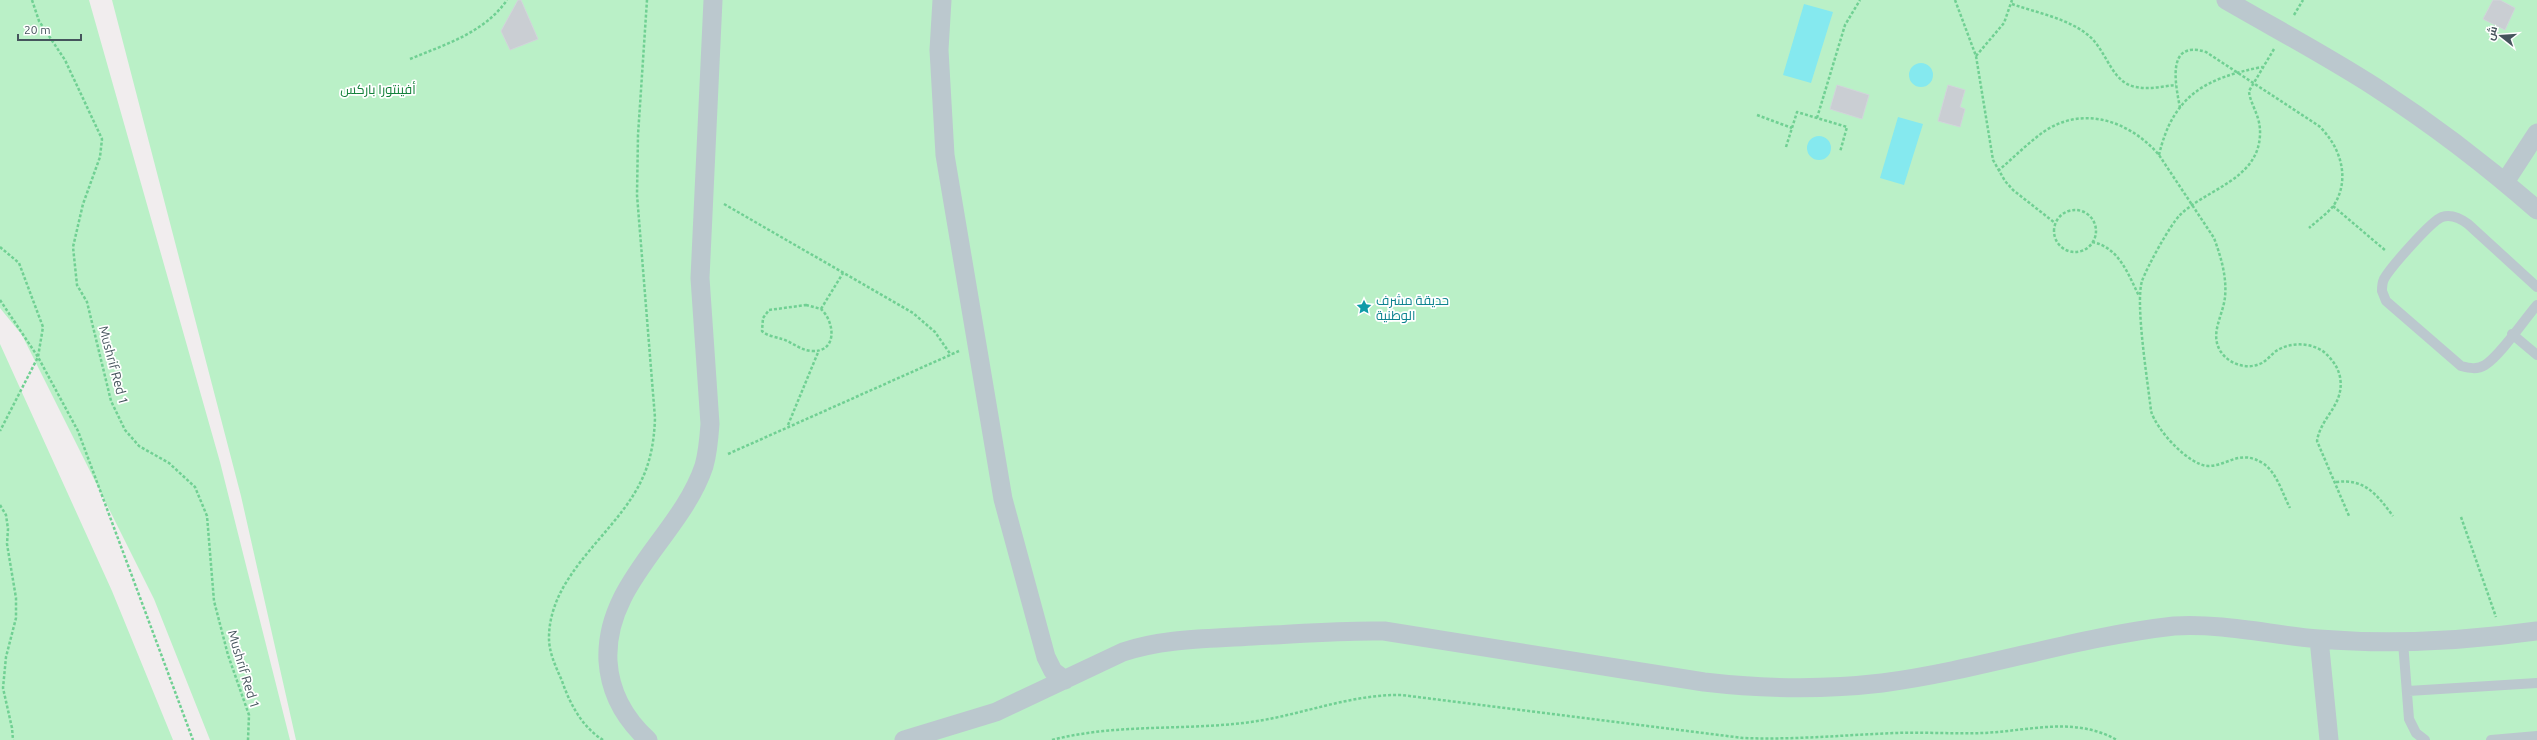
<svg xmlns="http://www.w3.org/2000/svg" width="2537" height="740" viewBox="0 0 2537 740" font-family="Ubuntu,Cairo,sans-serif">
<rect width="100%" height="100%" fill="#f1edee"/>
<path fill="#baf0c7" d="M 0,0 L 89,0 L 220,462 L 290,740 L 210,740 L 154,599 L 22,335 L 0,308 Z
M 112,0 L 2537,0 L 2537,740 L 296,740 L 241,496 Z
M 0,344 L 112,591 L 173,740 L 0,740 Z"/>
<path fill="#85e9ef" d="M 1804,4 L 1833,12 L 1811,83 L 1783,75 Z
M1909 75a12 12 0 1 1 24 0a12 12 0 1 1-24 0Z
M 1898,117 L 1923,124 L 1904,185 L 1880,178 Z
M1807 148a12 12 0 1 1 24 0a12 12 0 1 1-24 0Z"/>
<path fill="#caced3" stroke="#d1d5da" d="M 518,0 L 521,0 L 538,39 L 510,50 L 501,31 Z
M 2493,0 L 2500,0 L 2515,8 L 2505,30 L 2483,19 Z
M 1837,85 L 1869,95 L 1862,119 L 1830,109 Z
M 1948,85 L 1965,90 L 1960,107 L 1965,109 L 1960,127 L 1938,121 Z"/>
<g fill="none" stroke-linecap="round" stroke-linejoin="round">
<path stroke="#70d093" stroke-width="2.5" stroke-dasharray="3 2" stroke-linecap="butt" d="M 32,0 L 39,21 L 65,60 L 102,139 L 100,157 L 83,204 L 73,247 L 77,285 L 87,302 L 111,401 L 125,430 L 139,446 L 169,463 L 195,487 L 207,516 L 214,601 L 228,655 L 249,715 L 248,740
M 1955,0 L 1976,56 L 1993,160 L 2005,181 L 2013,190 L 2055,223
M 2012,4 C 2037,13 2067,18 2088,35 C 2107,50 2111,83 2136,87 C 2149,90 2163,86 2176,85
M 2294,15 L 2303,0
M 2274,49 L 2249,91 C 2250,105 2261,115 2260,135 C 2258,180 2206,189 2180,215 C 2170,225 2147,267 2142,281 C 2135,304 2148,383 2151,411 C 2156,429 2188,465 2208,466 C 2228,466 2240,448 2264,464 C 2277,473 2283,495 2290,508
M 1976,56 L 2004,23 L 2012,0
M 410,59 C 446,44 484,33 507,0
M 2180,108 C 2176,86 2165,39 2206,52 L 2319,126 C 2340,146 2351,178 2334,205 C 2328,213 2317,221 2309,228
M 1757,115 L 1792,128
M 1817,118 L 1845,25 L 1860,0
M 1786,147 L 1797,112 L 1847,127 L 1840,152
M 2159,155 C 2173,95 2206,78 2262,67
M 1998,171 C 2013,158 2027,144 2042,133 C 2082,104 2130,121 2159,155 L 2214,238 C 2221,257 2227,277 2225,297 C 2223,316 2209,334 2221,352 C 2230,365 2248,370 2262,363 C 2267,360 2271,355 2276,351 C 2290,342 2310,342 2324,352 C 2332,359 2338,367 2340,377 C 2345,405 2321,416 2317,441 L 2349,516
M 724,204 L 913,313 L 935,332 L 951,355
M 2333,206 L 2386,251
M2054 231a21 21 0 1 1 42 0a21 21 0 1 1-42 0Z
M 2092,242 C 2119,247 2128,274 2139,296
M 0,247 L 19,263 L 43,327 L 38,357 L 0,431
M 0,300 L 38,357 L 78,431 L 193,740
M 806,305 L 821,309 C 835,322 838,353 811,351 C 800,350 792,342 782,339 C 776,337 767,336 762,331 L 763,318 L 769,310 Z
M 821,309 L 843,273
M 788,425 L 819,350
M 728,454 L 959,351
M 2336,482 C 2365,478 2377,495 2393,516
M 0,505 L 6,515 L 8,529 L 7,544 L 16,598 L 16,618 L 6,657 L 3,688 L 12,728 L 13,740
M 2461,517 L 2496,617
M 603,740 C 582,727 570,704 562,681 C 556,667 549,653 549,638 C 549,579 606,540 634,494 C 649,470 654,446 655,418 L 637,195 L 638,135 L 647,0
M 1052,740 C 1117,723 1185,731 1251,722 C 1302,715 1350,694 1402,695 L 1743,738 C 1794,740 1844,735 1895,733 C 1924,732 1954,734 1983,733 C 2029,731 2074,716 2117,740"/>
<path stroke="#bbc8ce" stroke-width="10" d="M 2537,287 L 2468,224 C 2460,218 2451,214 2442,217 C 2431,221 2390,268 2384,279 C 2382,283 2382,287 2382,291 L 2386,301 L 2461,366 C 2469,368 2477,370 2485,365 C 2500,356 2524,320 2537,305
M 2512,334 L 2537,355
M 2403,642 L 2409,719 L 2416,733 L 2425,740
M 2408,691 L 2537,683
M 2491,740 L 2537,736"/>
<path stroke="#bbc8ce" stroke-width="19" d="M 942,0 L 939,50 L 945,155 L 1003,499 L 1046,657 L 1053,671 L 1065,680
M 2226,0 C 2276,29 2327,56 2375,87 C 2432,124 2486,165 2537,210
M 2505,182 L 2537,133
M 2319,639 L 2329,740
M 648,740 C 625,719 610,693 608,661 C 604,583 681,535 704,466 C 708,452 709,438 710,424 L 700,278 L 713,0
M 904,740 L 996,712 L 1123,652 C 1165,638 1209,639 1253,636 C 1297,634 1341,630 1384,631 L 1704,682 C 1764,689 1822,690 1882,683 C 1981,670 2076,637 2174,626 C 2223,623 2271,635 2319,639 C 2392,645 2465,641 2537,631"/>
</g>
<defs>
<symbol id="sight-bare" viewBox="-9 -9 18 18"><path d="M0-6L1.8-2.2L6-1.7L2.9 1.2L3.7 5.4L0 3.3L-3.7 5.4L-2.9 1.2L-6-1.7L-1.8-2.2Z" fill="#0f9aa8" stroke="#fff" stroke-width="2.5" paint-order="stroke"/></symbol>
</defs>
<g fill-rule="evenodd">
<use href="#sight-bare" x="1353" y="296" width="22" height="22"/>
</g>
<g text-anchor="middle" stroke-width="3.5" stroke-linejoin="round" paint-order="stroke">
<g font-size="13" fill="#13803a" stroke="#fff">
<text x="378" y="94">أفينتورا باركس</text>
</g>
<g font-size="13" fill="#0d838f" stroke="#fff" text-anchor="start">
<text x="1376" y="305">حديقة مشرف<tspan x="1376" dy="15">الوطنية</tspan></text>
</g>
<g font-size="13" fill="#45545c" stroke="#fff">
<text transform="translate(114 365) rotate(75)" y="5">Mushrif Red 1</text>
<text transform="translate(244 669) rotate(73)" y="5">Mushrif Red 1</text>
</g>
</g>
<g transform="translate(2501 36) rotate(287)" stroke="#ffffff" stroke-width="3" paint-order="stroke">
<path d="M0-3L7 15L0 10L-7 15Z" fill="#45545c"/>
<text y="-6" font-size="11" font-weight="bold" text-anchor="middle" fill="#45545c">ش</text>
</g>
<path d="M18 34v6h63v-6" fill="none" stroke="#45545c" stroke-width="2"/>
<text x="24" y="34" font-size="12" fill="#45545c" stroke="#ffffff" stroke-width="3" paint-order="stroke">20 m</text>
</svg>
